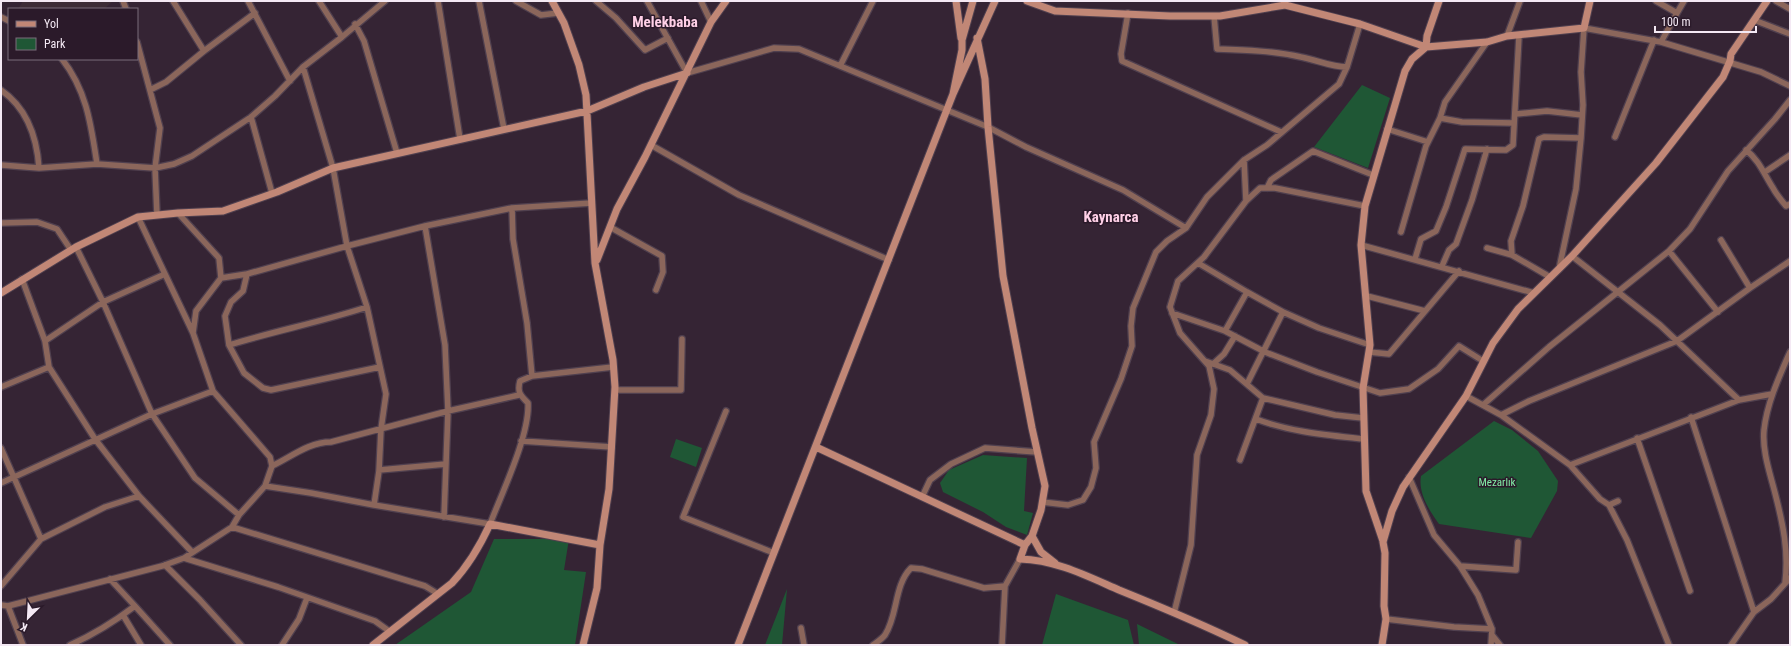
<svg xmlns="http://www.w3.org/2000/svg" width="1791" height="646" viewBox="0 0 1791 646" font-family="'Roboto Condensed',sans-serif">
<rect width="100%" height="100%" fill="#352434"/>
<path fill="#3d2c36" d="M 23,1 L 113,1 L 104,9 L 18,9 Z"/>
<path fill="#1f5735" d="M 1362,85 L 1390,98 L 1368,168 L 1314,147 Z
M 1494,421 L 1512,430 L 1538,451 L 1558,481 L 1557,491 L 1531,538 L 1439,524 C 1429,510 1418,493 1421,476 Z
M 676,439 L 702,448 L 696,467 L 670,457 Z
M 983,455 L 1027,458 L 1024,511 L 1033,513 L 1027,535 L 1006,527 L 983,512 L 943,492 L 940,483 L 949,470 Z
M 494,539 L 569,539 L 564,570 L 586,572 L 575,645 L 395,645 L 471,592 Z
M 787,589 L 782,645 L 765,645 Z
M 1056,594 L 1128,620 L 1134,645 L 1042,645 Z
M 1137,624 L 1180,645 L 1139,645 Z"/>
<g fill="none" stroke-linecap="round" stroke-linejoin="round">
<defs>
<path id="street" d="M 123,1 L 126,9
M 173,1 L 204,51
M 248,1 L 290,81
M 438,1 L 460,139
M 479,1 L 504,129
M 516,1 L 541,15 L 558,13
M 596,1 L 616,18 L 645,50 L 668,38
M 647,1 L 687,73 L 774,48 L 799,49 L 988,127 L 1026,147 L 1123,190 L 1186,228
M 701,1 L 711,22
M 1656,1 L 1677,13 L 1684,1
M 1776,1 L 1790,9
M 1128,13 L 1121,54 L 1122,61 L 1281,132
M 1214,16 L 1217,49 C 1246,50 1274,51 1301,57 C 1317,60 1331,67 1347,67
M 1,17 L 9,21
M 1754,20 L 1790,34
M 355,24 L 364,41 L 397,153
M 1507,36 L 1520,1
M 342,37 L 385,1
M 137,42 L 160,128 L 155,168 L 157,215
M 1661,42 L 1677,13
M 840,66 L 873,1
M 1,90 C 27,108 37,138 39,168
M 150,90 L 166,82 L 204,51 L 255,13
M 1516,114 L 1547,111 L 1582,115
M 251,117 L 272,193
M 1440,118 L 1445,102 L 1487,42
M 1387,129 L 1428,142
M 1615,137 L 1654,40
M 651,145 L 739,195 L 889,260
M 1746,150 C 1759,160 1764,174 1773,188 C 1776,194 1781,200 1786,206 L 1790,204
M 97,164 L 155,168 L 174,164 L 192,156 L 251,117 L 275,96 L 303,67 L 342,37 L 319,1
M 1,165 L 39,168 L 97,164 C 91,125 87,91 62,59
M 1765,172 L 1790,155
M 1267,188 L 1271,180 L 1313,151 L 1373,175
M 1246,201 L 1244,160 L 1267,145 L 1339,84 L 1347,67 L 1360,24
M 178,213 L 219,258 L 221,278
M 1,223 L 37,222 L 57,229 L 71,250
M 425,226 L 445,345 L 448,411 L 444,517
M 610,227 L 662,256 L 663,272 L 656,290
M 1401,232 L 1426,146 L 1440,118 L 1462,122 L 1514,123
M 1721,240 L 1750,288
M 1361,245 L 1534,293
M 76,247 L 103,302 L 152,414 L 195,478 L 239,515
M 1487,248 L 1512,255
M 1669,251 L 1718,312
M 1572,256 L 1660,325 L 1739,400
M 1415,259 L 1421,239 L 1436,231 L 1446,207 L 1465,149 L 1506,150 L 1513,145 L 1519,36
M 1198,263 L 1247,292 L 1225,331
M 1442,266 L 1449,250 L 1456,244 L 1472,200 L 1487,149
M 1559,269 L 1576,189 L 1581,138
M 165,274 L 193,333
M 247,274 L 243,291 L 231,302 L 225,316 L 229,345 L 244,373 L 263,388 L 271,390 L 380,367
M 1550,277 L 1512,255 L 1511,241 L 1523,206 L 1539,139 L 1544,137 L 1581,138 L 1583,105 L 1581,72 L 1584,28 L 1661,42 L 1761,72 L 1790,86
M 22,279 L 45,341 L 49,367 L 95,439 L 139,496 L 192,552
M 1247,292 L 1283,312 L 1319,328 L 1370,345
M 1367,296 L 1425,311
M 1172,313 L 1225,331 L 1265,352 L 1317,372 L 1380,393 L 1409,389 L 1438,369 L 1459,346 L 1483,361
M 45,341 L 103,302 L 165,274 L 138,217
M 229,345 C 275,331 321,322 367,307
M 1369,352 L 1389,354 L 1459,271
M 1205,361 L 1230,370 L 1263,398 L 1335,415 L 1363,418
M 1213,364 L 1224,354 L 1235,336
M 532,376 L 613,367
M 1247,384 L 1283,312
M 1,387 L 49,367
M 615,390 L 681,390 L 682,339
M 1466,396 L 1501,415 L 1570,465 L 1739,400 L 1772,394
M 1483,405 L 1549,347 L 1669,251 L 1690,229 L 1728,171 L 1775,119 L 1790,100
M 726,411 L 683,517 L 774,553
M 1501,415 L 1529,401 L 1677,341 L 1750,288 L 1790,261
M 1691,417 L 1754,612
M 1256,419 C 1290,432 1327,435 1363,439
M 1637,438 L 1690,591
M 521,441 L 612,447
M 1,448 L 41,539
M 1240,460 L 1263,398
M 1570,465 L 1600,499 L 1609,505 L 1627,540 L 1669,645
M 272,466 C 291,457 309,442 331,442 L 448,411 L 519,395
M 379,470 L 446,464
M 1409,477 L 1434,535 L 1460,566 L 1478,595 L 1492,629 L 1491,645
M 1,483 L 152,414 L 213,391
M 265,486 L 311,493 L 374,505 L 379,471 L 381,429 L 386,394 L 367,307 L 347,246 L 333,168 L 303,67
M 922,497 L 930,480 L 951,464 L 985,448 L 1037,452
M 1042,502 L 1068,505 L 1083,500 L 1091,487 L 1096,468 L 1094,442 L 1121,379 L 1132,346 L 1131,326 L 1133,308 L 1156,252 L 1167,241 L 1186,228 L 1207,197 L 1244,160
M 374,505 L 490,524 C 502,493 530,434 528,403 C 520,395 517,392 520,381 L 532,376 L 527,323 L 513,239 L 512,208
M 1609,505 L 1618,501
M 232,527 L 425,586 L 438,594
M 184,558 L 278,587 L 375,621 L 389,631
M 165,565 L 200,600 L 241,645
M 1460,566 L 1516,570 L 1518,542
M 110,579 L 135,606
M 1785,583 C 1789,552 1783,524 1775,493 C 1770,473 1762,451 1764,430 C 1767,403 1779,377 1790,352
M 1,586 L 41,539 L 105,507 L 139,496
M 1,605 L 8,606 L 162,566 L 184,558 L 232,527 L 239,515 L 265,486 L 272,466 L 270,457 L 213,391 L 193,333 L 196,311 L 221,278 L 247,274 L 347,246 L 425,226 L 512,208 L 592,203
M 8,606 L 23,645
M 1174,613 L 1191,545 L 1197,455 L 1211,415 L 1214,389 L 1209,366 L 1180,333 L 1170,307 L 1178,281 L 1204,257 L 1246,201 L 1260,188 L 1275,188 L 1365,206
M 123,615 L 141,645
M 1386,619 L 1454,627 L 1492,629
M 801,628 L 804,645
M 1492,635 L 1500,645
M 70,645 C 93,635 115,621 135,606 L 170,645
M 282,645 L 299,619 L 307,598
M 873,645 C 877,642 882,639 885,635 C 898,615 894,585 911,568 L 922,569 L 984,588 L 1005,586
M 1002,645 L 1005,586 L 1020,559
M 1731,645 L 1754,612 L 1771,599 L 1790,578"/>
<path id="secondary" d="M 552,1 L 564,23 L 579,65 L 586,95 L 595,263 L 613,360 L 615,387 L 609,489 L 600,545 L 597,588 L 583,645
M 956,1 L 961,38
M 973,1 L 962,40 L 962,50 L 953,94 L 995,1
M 1027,1 L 1055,11 L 1170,16 L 1220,16 L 1285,5 L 1360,24 L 1426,47 L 1487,42 L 1507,36 L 1584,28 L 1590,1
M 977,38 L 985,79 L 988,127 L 1003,276 L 1032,428 L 1045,486 L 1041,510 L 1032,536 L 1025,545 L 1020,559 C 1056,560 1087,576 1119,590 C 1161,607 1204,625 1245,645
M 597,260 L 617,209 L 645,157 L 711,22 L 726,1
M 1,293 L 76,247 L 138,217 L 178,213 L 223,211 L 277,192 L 333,168 L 587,111 L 644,87 L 687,73
M 816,447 L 1025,545
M 1032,536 L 1041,552 L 1055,563
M 1383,541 L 1366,491 L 1363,388 L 1370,345 L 1361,245 L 1365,206 L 1405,71 L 1412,59 L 1426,47 L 1427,36 L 1439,1
M 373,645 L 452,583 C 469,565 480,546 490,524 L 600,545
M 738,645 C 809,461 882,278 953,94
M 1382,645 L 1386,619 L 1384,606 L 1385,553 L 1383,542 L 1392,511 L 1403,487 L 1466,396 L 1493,343 L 1518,309 L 1572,256 L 1656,163 L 1723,77 L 1730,61 L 1731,54 L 1767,1"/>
</defs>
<use href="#street" stroke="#50404f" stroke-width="8"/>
<use href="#secondary" stroke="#50404f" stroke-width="9"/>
<use href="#street" stroke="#8b665b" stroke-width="5.5"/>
<use href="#secondary" stroke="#c18776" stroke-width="7"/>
</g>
<g text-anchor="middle" stroke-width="3" stroke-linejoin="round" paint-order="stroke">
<g font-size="11" fill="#83efa8" stroke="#2b1a2a">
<text x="1497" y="486">Mezarlık</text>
</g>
<g font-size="15" font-weight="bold" fill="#ffd0e7" stroke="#2b1a2a">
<text x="665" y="27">Melekbaba</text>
<text x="1111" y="222">Kaynarca</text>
</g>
</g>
<rect width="1791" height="646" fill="none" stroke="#f4e9f4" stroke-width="4"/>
<rect x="8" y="8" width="130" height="52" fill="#2b1a2a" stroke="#7b6d7b"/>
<rect x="16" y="21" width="20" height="6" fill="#c18776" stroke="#7b6d7b"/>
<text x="44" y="28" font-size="12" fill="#f4e9f4">Yol</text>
<rect x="16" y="38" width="20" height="12" fill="#1f5735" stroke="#7b6d7b"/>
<text x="44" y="48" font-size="12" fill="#f4e9f4">Park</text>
<g transform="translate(28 618) rotate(204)" stroke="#2b1a2a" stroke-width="3" paint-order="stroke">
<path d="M0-3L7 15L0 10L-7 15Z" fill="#f4e9f4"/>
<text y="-6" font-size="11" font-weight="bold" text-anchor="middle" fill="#f4e9f4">K</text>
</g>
<path d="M1655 26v6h101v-6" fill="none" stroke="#f4e9f4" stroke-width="2"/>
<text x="1661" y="26" font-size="12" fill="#f4e9f4" stroke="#2b1a2a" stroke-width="3" paint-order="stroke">100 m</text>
</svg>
